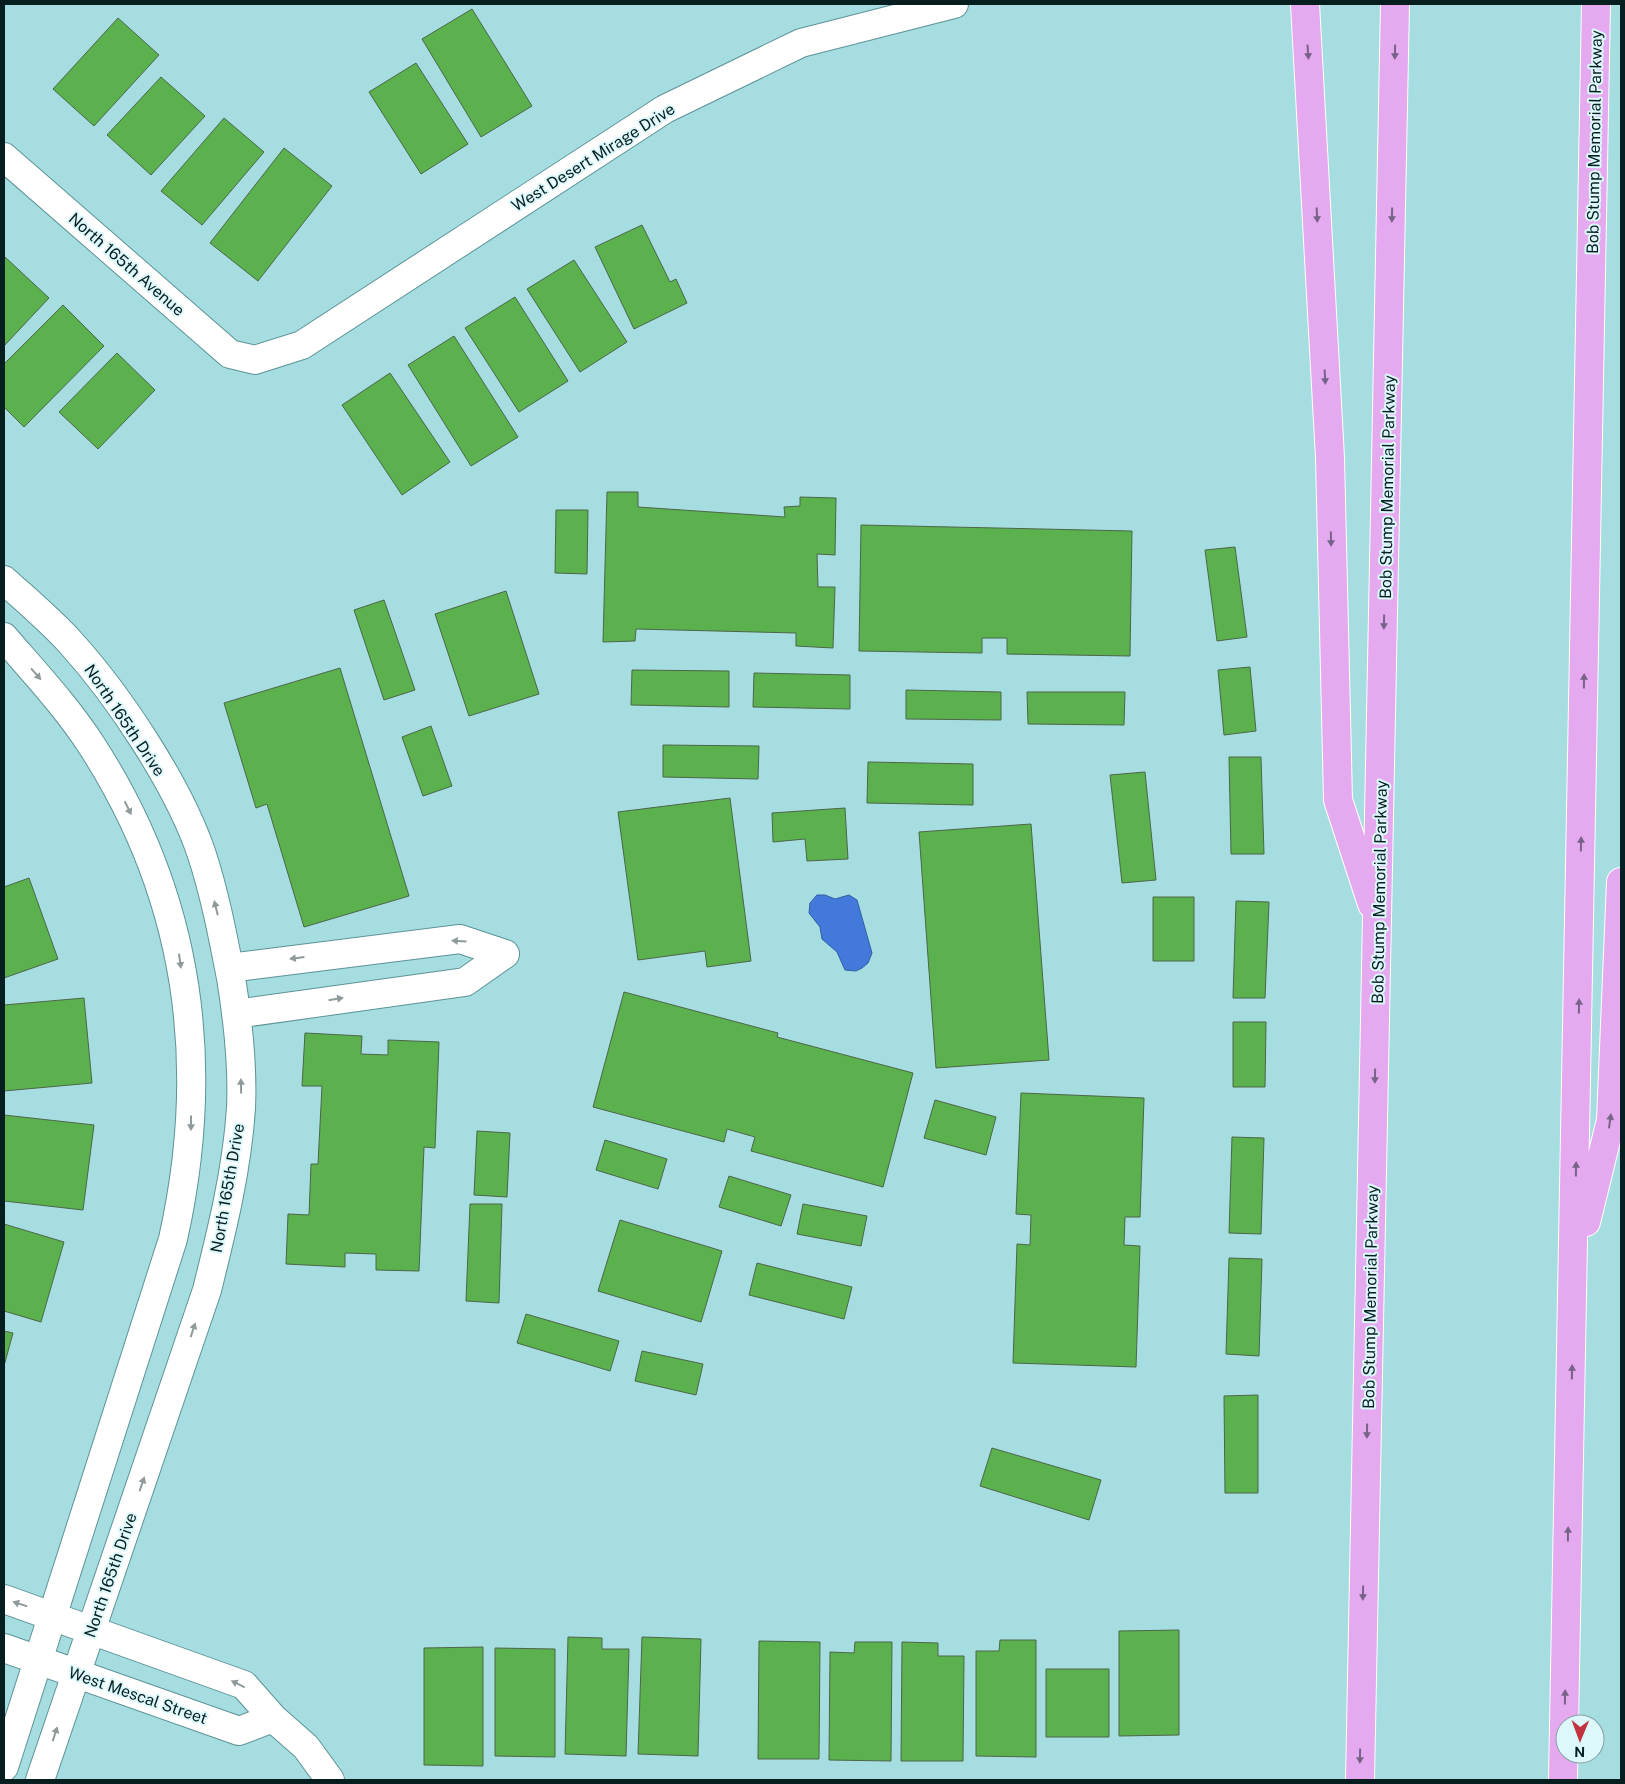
<svg xmlns="http://www.w3.org/2000/svg" width="1625" height="1784" viewBox="0 0 1625 1784" font-family="'Public Sans',sans-serif">
<rect width="100%" height="100%" fill="#a5dde1"/>
<path fill="#4379da" stroke="#315ea2" d="M 817,895 L 825,895 L 835,899 L 849,895 L 857,900 L 872,953 L 868,963 L 862,968 L 856,971 L 845,970 L 837,952 L 822,939 L 820,927 L 809,913 L 810,903 Z"/>
<path fill="#5ab14e" stroke="#4c6648" d="M 472,9 L 532,106 L 481,137 L 422,39 Z
M 118,18 L 159,55 L 94,126 L 53,89 Z
M 416,63 L 468,144 L 421,174 L 369,92 Z
M 161,77 L 205,116 L 151,175 L 107,135 Z
M 224,118 L 264,152 L 202,225 L 161,191 Z
M 284,148 L 332,186 L 258,281 L 210,243 Z
M 642,225 L 670,282 L 676,279 L 687,303 L 634,329 L 595,247 Z
M 5,257 L 49,298 L 4,346 L 4,259 Z
M 574,260 L 627,342 L 580,372 L 527,289 Z
M 515,297 L 568,381 L 519,412 L 465,328 Z
M 63,305 L 104,346 L 24,427 L 4,407 L 4,364 Z
M 454,336 L 518,437 L 471,466 L 408,365 Z
M 117,353 L 155,390 L 98,449 L 59,412 Z
M 390,373 L 450,462 L 402,495 L 342,405 Z
M 607,492 L 638,492 L 638,507 L 785,517 L 784,507 L 800,506 L 800,497 L 836,498 L 835,555 L 817,554 L 818,587 L 835,587 L 833,648 L 796,646 L 796,633 L 636,629 L 635,641 L 603,642 Z
M 556,510 L 588,510 L 587,574 L 555,573 Z
M 861,525 L 1132,531 L 1130,656 L 1007,654 L 1007,638 L 982,638 L 982,653 L 859,651 Z
M 1235,547 L 1247,637 L 1217,641 L 1205,550 Z
M 506,591 L 539,694 L 469,716 L 435,614 Z
M 384,600 L 415,690 L 384,700 L 354,610 Z
M 1250,667 L 1256,731 L 1224,735 L 1218,670 Z
M 340,668 L 409,896 L 304,927 L 267,804 L 256,808 L 224,703 Z
M 632,670 L 729,671 L 729,707 L 631,705 Z
M 754,673 L 850,675 L 850,709 L 753,707 Z
M 906,690 L 1001,692 L 1001,720 L 906,719 Z
M 1027,692 L 1125,692 L 1124,725 L 1028,724 Z
M 431,726 L 452,786 L 423,796 L 402,737 Z
M 663,745 L 759,746 L 758,779 L 663,777 Z
M 1229,757 L 1261,757 L 1264,854 L 1231,854 Z
M 868,762 L 973,764 L 973,805 L 867,803 Z
M 1145,772 L 1156,880 L 1122,883 L 1110,775 Z
M 730,798 L 751,961 L 707,967 L 705,951 L 638,960 L 618,812 Z
M 845,808 L 848,859 L 807,861 L 805,839 L 773,842 L 772,813 Z
M 1031,824 L 1049,1060 L 936,1068 L 919,832 Z
M 29,878 L 58,959 L 4,978 L 4,887 Z
M 1153,897 L 1194,897 L 1194,961 L 1153,961 Z
M 1236,901 L 1269,902 L 1265,998 L 1233,998 Z
M 624,992 L 778,1033 L 777,1037 L 913,1073 L 883,1187 L 751,1151 L 755,1137 L 727,1129 L 724,1142 L 593,1107 Z
M 84,998 L 92,1083 L 4,1091 L 4,1005 Z
M 1233,1022 L 1266,1022 L 1265,1087 L 1233,1087 Z
M 305,1033 L 362,1036 L 361,1054 L 388,1055 L 388,1040 L 439,1042 L 435,1148 L 424,1147 L 419,1271 L 376,1270 L 376,1254 L 345,1253 L 345,1267 L 286,1264 L 288,1214 L 309,1215 L 311,1164 L 318,1164 L 322,1086 L 302,1086 Z
M 1021,1093 L 1144,1098 L 1140,1217 L 1125,1217 L 1124,1245 L 1140,1246 L 1136,1367 L 1013,1363 L 1017,1244 L 1030,1245 L 1031,1215 L 1016,1214 Z
M 935,1100 L 996,1117 L 986,1155 L 924,1138 Z
M 4,1115 L 94,1125 L 83,1210 L 4,1201 Z
M 477,1131 L 510,1133 L 507,1197 L 474,1195 Z
M 1232,1137 L 1264,1138 L 1261,1234 L 1229,1233 Z
M 605,1140 L 667,1159 L 658,1189 L 596,1170 Z
M 729,1176 L 791,1195 L 781,1226 L 719,1207 Z
M 470,1204 L 502,1204 L 499,1303 L 466,1301 Z
M 803,1204 L 867,1216 L 861,1246 L 797,1234 Z
M 620,1220 L 722,1251 L 701,1322 L 598,1291 Z
M 4,1224 L 64,1242 L 41,1322 L 4,1311 Z
M 1229,1258 L 1262,1259 L 1259,1356 L 1226,1354 Z
M 757,1263 L 852,1287 L 844,1319 L 749,1295 Z
M 526,1314 L 619,1341 L 610,1371 L 517,1343 Z
M 4,1331 L 13,1333 L 4,1366 Z
M 642,1351 L 703,1364 L 696,1395 L 635,1381 Z
M 1258,1395 L 1258,1493 L 1225,1493 L 1224,1396 Z
M 992,1448 L 1101,1480 L 1089,1520 L 980,1486 Z
M 1179,1630 L 1179,1735 L 1119,1736 L 1119,1631 Z
M 568,1637 L 602,1638 L 602,1649 L 629,1649 L 626,1756 L 565,1754 Z
M 642,1637 L 701,1639 L 698,1756 L 638,1754 Z
M 1000,1640 L 1036,1640 L 1036,1757 L 976,1756 L 976,1651 L 999,1651 Z
M 759,1641 L 820,1642 L 819,1759 L 758,1759 Z
M 855,1642 L 892,1642 L 891,1761 L 829,1760 L 830,1652 L 854,1653 Z
M 902,1642 L 938,1643 L 938,1656 L 964,1656 L 963,1761 L 901,1761 Z
M 483,1647 L 483,1766 L 424,1765 L 424,1648 Z
M 495,1648 L 555,1649 L 555,1757 L 495,1756 Z
M 1046,1669 L 1109,1669 L 1109,1737 L 1046,1737 Z"/>
<g fill="none" stroke-linecap="round" stroke-linejoin="round">
<defs>
<path id="minor" d="M 4,157 L 230,354 L 255,360 L 302,345 L 665,109 L 801,43 L 954,4
M 4,580 C 26,600 50,620 70,642 C 119,696 179,786 202,855 C 215,895 223,937 231,978 C 238,1021 243,1065 241,1108 C 237,1170 222,1230 207,1290 L 40,1780
M 4,637 C 34,672 67,707 92,746 C 190,898 212,1064 173,1239 L 4,1767
M 229,968 L 460,939 L 505,954
M 236,1014 L 465,982 L 505,954
M 4,1599 L 244,1685 L 273,1718 L 306,1747 L 330,1780
M 4,1648 L 239,1731 L 273,1718"/>
<path id="highway" d="M 1305,4 L 1330,458 L 1338,800 L 1372,904
M 1586,1222 L 1611,1120 L 1621,882
M 1360,1780 L 1395,4
M 1563,1780 L 1596,4"/>
</defs>
<use href="#minor" stroke="#5d9397" stroke-width="30"/>
<use href="#highway" stroke="#fff" stroke-width="30"/>
<use href="#minor" stroke="#fff" stroke-width="28"/>
<use href="#highway" stroke="#e5a9ef" stroke-width="28"/>
</g>
<defs><path id="oneway-solid" d="M-6-.8H1V-3.2L6.5 0L1 3.2V.8H-6Z" transform="scale(1.25)"/></defs>
<g fill="#766488">
<use href="#oneway-solid" transform="translate(1308 52) rotate(86)"/>
<use href="#oneway-solid" transform="translate(1395 52) rotate(91)"/>
<use href="#oneway-solid" transform="translate(1317 215) rotate(87)"/>
<use href="#oneway-solid" transform="translate(1392 215) rotate(91)"/>
<use href="#oneway-solid" transform="translate(1325 377) rotate(87)"/>
<use href="#oneway-solid" transform="translate(1331 539) rotate(89)"/>
<use href="#oneway-solid" transform="translate(1384 622) rotate(91)"/>
<use href="#oneway-solid" transform="translate(1584 681) rotate(-89)"/>
<use href="#oneway-solid" transform="translate(1581 844) rotate(-89)"/>
<use href="#oneway-solid" transform="translate(1579 1006) rotate(-89)"/>
<use href="#oneway-solid" transform="translate(1375 1076) rotate(91)"/>
<use href="#oneway-solid" transform="translate(1610 1121) rotate(-82)"/>
<use href="#oneway-solid" transform="translate(1576 1169) rotate(-89)"/>
<use href="#oneway-solid" transform="translate(1572 1372) rotate(-89)"/>
<use href="#oneway-solid" transform="translate(1367 1431) rotate(91)"/>
<use href="#oneway-solid" transform="translate(1568 1534) rotate(-89)"/>
<use href="#oneway-solid" transform="translate(1363 1593) rotate(91)"/>
<use href="#oneway-solid" transform="translate(1565 1697) rotate(-89)"/>
<use href="#oneway-solid" transform="translate(1360 1756) rotate(91)"/>
</g>
<g fill="#8f9a9b">
<use href="#oneway-solid" transform="translate(36 674) rotate(49)"/>
<use href="#oneway-solid" transform="translate(128 808) rotate(64)"/>
<use href="#oneway-solid" transform="translate(216 908) rotate(-104)"/>
<use href="#oneway-solid" transform="translate(459 941) rotate(-176)"/>
<use href="#oneway-solid" transform="translate(297 958) rotate(173)"/>
<use href="#oneway-solid" transform="translate(180 961) rotate(82)"/>
<use href="#oneway-solid" transform="translate(336 999) rotate(-9)"/>
<use href="#oneway-solid" transform="translate(241 1086) rotate(-91)"/>
<use href="#oneway-solid" transform="translate(191 1123) rotate(90)"/>
<use href="#oneway-solid" transform="translate(193 1330) rotate(-72)"/>
<use href="#oneway-solid" transform="translate(142 1484) rotate(-71)"/>
<use href="#oneway-solid" transform="translate(20 1604) rotate(-162)"/>
<use href="#oneway-solid" transform="translate(238 1684) rotate(-154)"/>
<use href="#oneway-solid" transform="translate(55 1734) rotate(-72)"/>
</g>
<g text-anchor="middle" stroke-width="4" stroke-linejoin="round" paint-order="stroke">
<g font-size="16" fill="#071e20" stroke="#ddf8fa">
<text transform="translate(1594 142) rotate(-89)" y="6">Bob Stump Memorial Parkway</text>
<text transform="translate(593 157) rotate(-32)" y="6">West Desert Mirage Drive</text>
<text transform="translate(127 264) rotate(41)" y="6">North 165th Avenue</text>
<text transform="translate(1387 487) rotate(-89)" y="6">Bob Stump Memorial Parkway</text>
<text transform="translate(125 720) rotate(56)" y="6">North 165th Drive</text>
<text transform="translate(1379 892) rotate(-89)" y="6">Bob Stump Memorial Parkway</text>
<text transform="translate(227 1188) rotate(-80)" y="6">North 165th Drive</text>
<text transform="translate(1370 1297) rotate(-89)" y="6">Bob Stump Memorial Parkway</text>
<text transform="translate(110 1575) rotate(-71)" y="6">North 165th Drive</text>
<text transform="translate(138 1695) rotate(19)" y="6">West Mescal Street</text>
</g>
</g>
<rect width="1625" height="1784" fill="none" stroke="#071e20" stroke-width="10"/>
<g transform="translate(1580 1739) rotate(181)"><circle r="24" fill="#ddf8fa" stroke="#87a1a3"/>
<path d="M0-4L9 19L0 12L-9 19Z" fill="#c3333f"/>
<text y="-8" font-size="14" font-weight="bold" text-anchor="middle" fill="#071e20">N</text>
</g>
</svg>
